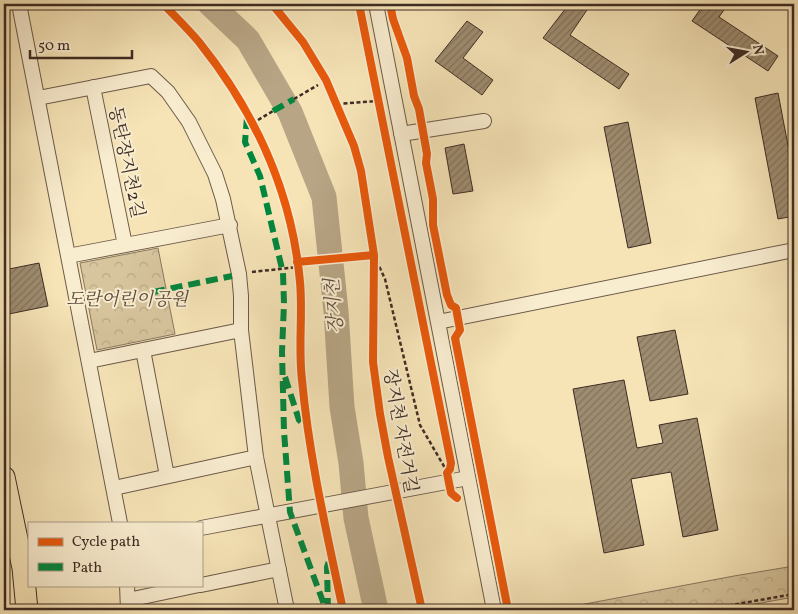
<svg xmlns="http://www.w3.org/2000/svg" width="798" height="614" viewBox="0 0 798 614" font-family="Vollkorn,'Noto Serif KR',serif">
<defs>
<pattern id="park-crowns" width="20" height="18" patternUnits="userSpaceOnUse" patternTransform="scale(1.25)"><rect width="20" height="18" fill="#d7c59e"/><path d="M2 6a3 3 0 1 1 6 0M12 15a3 3 0 1 1 6 0" fill="none" stroke="#baa988"/></pattern>
<pattern id="building-hatch" width="6" height="6" patternUnits="userSpaceOnUse" patternTransform="scale(1.25)"><rect width="6" height="6" fill="#9e8c70"/><path d="M-1 1l2-2M0 6l6-6M5 7l2-2" fill="none" stroke="#82735c"/></pattern>
</defs>
<rect width="100%" height="100%" fill="#f6e4b7"/>
<filter id="stains"><feTurbulence type="fractalNoise" baseFrequency=".004" numOctaves="4"/><feColorMatrix values="0 0 0 0 .2 0 0 0 0 .09 0 0 0 0 .02 0 0 0 .5 -.17"/></filter>
<radialGradient id="worn" r=".72"><stop offset=".6" stop-color="#630" stop-opacity="0"/><stop offset="1" stop-color="#630" stop-opacity=".3"/></radialGradient>
<path fill="url(#park-crowns)" stroke="#8a7861" d="M 158,248 L 175,334 L 97,350 L 80,263 Z
M 794,566 L 794,597 L 722,610 L 553,610 L 734,576 Z"/>
<g fill="none" stroke-linecap="round" stroke-linejoin="round">
<path stroke="#b7a585" stroke-width="25" d="M 210,4 L 248,40 L 290,112 L 324,197 L 336,311 L 342,407 L 351,463 L 356,518 L 376,610"/>
</g>
<path fill="url(#building-hatch)" stroke="#3e2c24" d="M 569,4 L 591,4 L 570,35 L 629,74 L 619,89 L 543,38 Z
M 704,4 L 728,4 L 719,17 L 778,56 L 768,71 L 692,21 Z
M 467,21 L 483,32 L 463,58 L 493,80 L 482,95 L 435,61 Z
M 778,93 L 794,177 L 794,216 L 778,219 L 755,98 Z
M 628,122 L 651,243 L 628,248 L 604,127 Z
M 464,144 L 473,191 L 453,194 L 445,148 Z
M 39,263 L 48,306 L 4,315 L 4,270 Z
M 675,330 L 688,394 L 650,401 L 637,337 Z
M 624,380 L 637,448 L 663,443 L 659,425 L 697,418 L 718,530 L 683,537 L 671,472 L 631,479 L 644,545 L 604,553 L 573,389 Z"/>
<g fill="none" stroke-linecap="round" stroke-linejoin="round">
<defs>
<path id="minor" d="M 19,4 L 120,523
M 376,4 L 494,610
M 93,87 L 125,245
M 38,98 L 151,76 L 168,92 L 189,122 L 215,174 L 223,199 L 239,274 L 241,296 L 241,330 L 256,457 L 287,610
M 401,134 L 484,121
M 68,256 L 230,225
M 438,322 L 794,250
M 143,350 L 167,476
M 89,361 L 241,330
M 114,488 L 256,457
M 201,528 L 468,478
M 127,585 L 128,610
M 201,585 L 279,569
M 128,600 L 199,585"/>
<path id="primary" d="M 4,477 L 23,568 L 27,610"/>
</defs>
<use href="#minor" stroke="#6c5a49" stroke-width="16"/>
<use href="#primary" stroke="#3e2c24" stroke-width="23"/>
<path stroke="#3e2c24" stroke-width="2.5" stroke-dasharray="4 2.5" stroke-linecap="butt" d="M 294,99 L 318,85
M 337,104 L 378,101
M 258,120 L 273,111
M 374,255 L 385,279 L 420,425 L 445,468
M 252,272 L 298,267
M 703,610 L 794,594"/>
<use href="#minor" stroke="#f9edd0" stroke-width="14"/>
<use href="#primary" stroke="#f6e4b7" stroke-width="21"/>
<path stroke="#00873e" stroke-width="6" stroke-dasharray="12 6" stroke-linecap="butt" d="M 273,111 L 294,99
M 247,117 L 245,142 L 260,176 L 283,273 L 284,303 L 282,352 L 284,431 L 290,512 L 326,610
M 153,292 L 232,276
M 285,377 L 299,420 L 308,429
M 328,610 L 327,567 L 329,561"/>
<defs>
<path id="cycleway" d="M 163,4 C 175,16 188,29 199,42 C 255,112 292,193 300,282 C 303,314 298,348 302,380 C 309,457 327,534 343,610
M 272,4 L 303,42 L 326,80 L 354,146 L 361,171 L 374,255 L 373,362 L 380,414 L 388,457 L 422,610
M 359,4 L 451,463 L 450,469 L 447,473 L 451,493 L 457,498
M 390,4 L 393,19 L 407,58 L 414,96 L 419,109 L 427,154 L 426,163 L 433,199 L 433,225 L 447,295 L 451,305 L 456,308 L 460,330 L 455,338 L 508,610
M 297,262 L 374,255"/>
</defs>
<use href="#cycleway" stroke="#f9edd0" stroke-width="11"/>
<use href="#cycleway" stroke="#e8590c" stroke-width="8"/>
</g>
<g text-anchor="middle" stroke-width="4" stroke-linejoin="round" paint-order="stroke">
<g font-size="18" fill="#3e2c24" stroke="#f9edd0">
<text transform="translate(127 162) rotate(78)" y="6">동탄장지천2길</text>
<text transform="translate(401 431) rotate(80)" y="6">장지천 자전거길</text>
</g>
<g font-size="18" font-style="italic" fill="#5d4b3c" stroke="#f9edd0">
<text x="127" y="305">도란어린이공원</text>
</g>
<g font-size="19" font-style="italic" fill="#625041" stroke="#f9edd0">
<text transform="translate(333 306) rotate(-95)" y="7">장지천</text>
</g>
</g>
<rect width="798" height="614" fill="none" stroke="#f6e4b7" stroke-width="20"/>
<rect x="5" y="5" width="788" height="604" fill="none" stroke="#3e2c24" stroke-width="2.5"/>
<rect x="10" y="10" width="778" height="594" fill="none" stroke="#3e2c24"/>
<rect x="28" y="522" width="175" height="65" fill="#f9edd0" stroke="#aea08b"/>
<rect x="38" y="538" width="25" height="8" fill="#e8590c" stroke="#aea08b"/>
<text x="72" y="546" font-size="15" fill="#3e2c24">Cycle path</text>
<rect x="38" y="563" width="25" height="8" fill="#00873e" stroke="#aea08b"/>
<text x="72" y="572" font-size="15" fill="#3e2c24">Path</text>
<g transform="translate(746 52) rotate(79)" stroke="#f9edd0" stroke-width="4" paint-order="stroke">
<path d="M0-4L9 19L0 12L-9 19Z" fill="#3e2c24"/>
<text y="-8" font-size="14" font-weight="bold" text-anchor="middle" fill="#3e2c24">N</text>
</g>
<path d="M30 50v8h102v-8" fill="none" stroke="#3e2c24" stroke-width="2.5"/>
<text x="38" y="50" font-size="15" fill="#3e2c24" stroke="#f9edd0" stroke-width="4" paint-order="stroke">50 m</text>
<rect width="100%" height="100%" filter="url(#stains)"/>
<rect width="100%" height="100%" fill="url(#worn)"/>
</svg>
